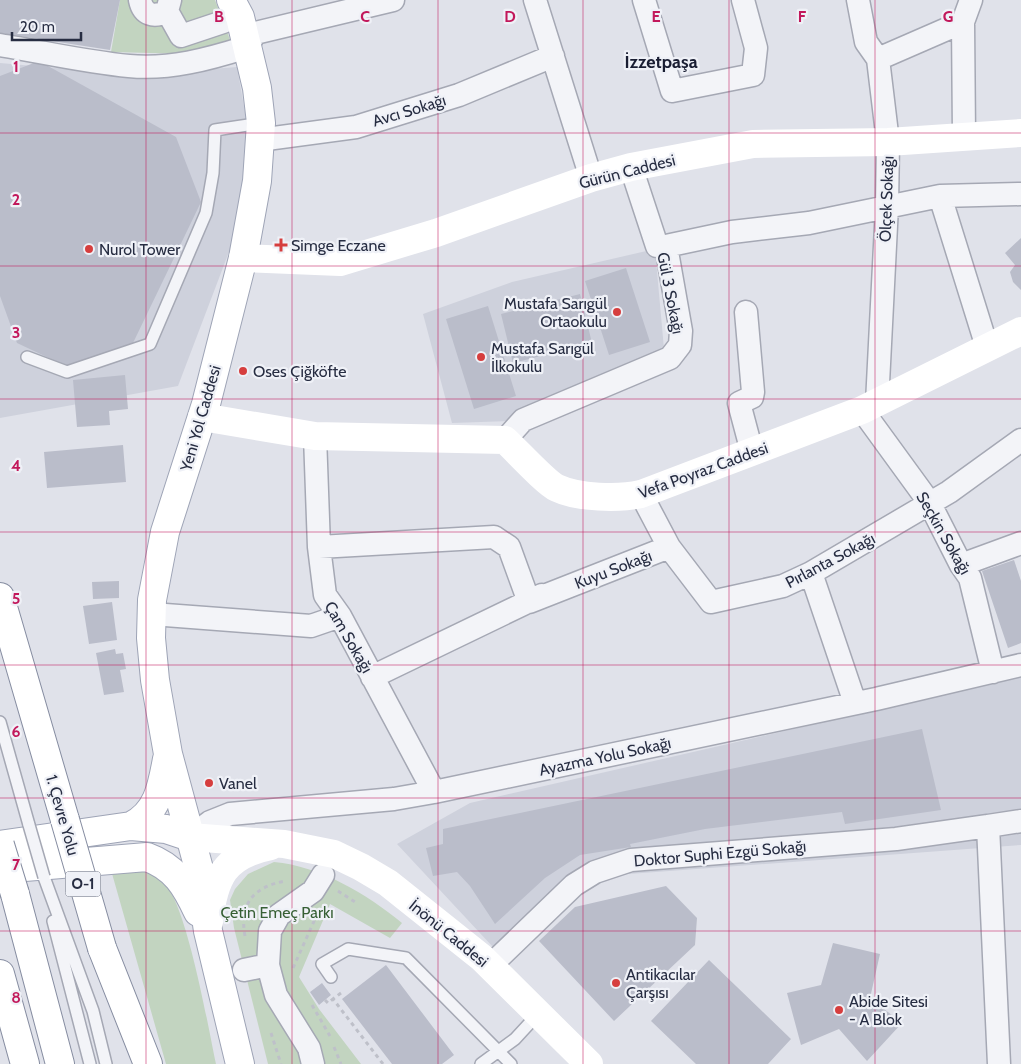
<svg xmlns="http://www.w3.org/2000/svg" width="1021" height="1064" viewBox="0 0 1021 1064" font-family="Cabin,sans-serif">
<rect width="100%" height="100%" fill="#e0e2ea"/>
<path fill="#ced1dc" d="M 0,63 L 135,75 L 237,67 L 251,146 L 235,236 L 178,386 L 0,418 Z
M 655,249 L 664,349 L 511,421 L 452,423 L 423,314 L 512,282 Z
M 1021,677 L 1021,845 L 615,875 L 573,895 L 506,961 L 397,844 L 470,803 Z"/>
<path fill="#c2d4c0" d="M 120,0 L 215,0 L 232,45 L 190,54 L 111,52 Z
M 274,862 C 320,866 367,894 402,923 L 390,938 L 330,904 L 299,977 L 319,1009 L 361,1064 L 268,1064 L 234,928 L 230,900 L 235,889 L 248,874 Z
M 133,868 C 141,871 155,874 162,880 C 187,902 208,1027 216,1064 L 166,1064 L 111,870 Z"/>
<path fill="#babdca" d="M 0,0 L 120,0 L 110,50 L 0,33 Z
M 39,61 L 176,137 L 201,202 L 133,343 L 66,366 L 17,343 L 0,296 L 0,76 Z
M 1021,238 L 1021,290 L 1013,282 L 1010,272 L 1015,265 L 1005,253 Z
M 626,268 L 650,342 L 609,355 L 585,281 Z
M 580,294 L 592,343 L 513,363 L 501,314 Z
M 488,306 L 516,396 L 474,409 L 446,319 Z
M 125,375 L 128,409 L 109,411 L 110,425 L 77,427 L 73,380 Z
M 123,445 L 126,482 L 47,488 L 44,452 Z
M 1014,560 L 1021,581 L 1021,643 L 1008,648 L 982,571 Z
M 119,581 L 119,598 L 93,599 L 92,582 Z
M 112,602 L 117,640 L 89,644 L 83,606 Z
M 115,649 L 116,654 L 123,653 L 126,669 L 120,670 L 124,692 L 104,695 L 96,653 Z
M 922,729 L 941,810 L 845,824 L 842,812 L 705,829 L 630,844 L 631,847 L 580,855 L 545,878 L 495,924 L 470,886 L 457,872 L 433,876 L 426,848 L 443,844 L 443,829 Z
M 666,886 L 697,918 L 695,945 L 614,1021 L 539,941 L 575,907 Z
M 833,943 L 880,954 L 870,998 L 902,1023 L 867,1061 L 839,1029 L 801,1045 L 787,993 L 821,985 Z
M 709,960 L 791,1039 L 768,1064 L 696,1064 L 651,1021 Z
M 386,965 L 454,1055 L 442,1064 L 392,1064 L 342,999 Z
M 322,983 L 331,995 L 319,1005 L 310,992 Z"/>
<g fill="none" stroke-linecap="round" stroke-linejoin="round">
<defs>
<path id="lane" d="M 27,357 L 67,372 L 150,344 L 206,213 L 213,173 L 215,130 L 261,123
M 0,722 L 29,825
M 44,877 L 93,1011 L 106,1064
M 53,921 L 90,1064
M 331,977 L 322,964 L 348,949 L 406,958 L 511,1064
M 481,1064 L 515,1039 L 538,1014"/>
<path id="street" d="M 140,0 C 143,15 154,18 167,11 L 170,0
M 535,0 L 591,178
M 644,0 L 672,91 L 753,75 L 756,48 L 743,0
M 858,0 L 866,42 L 878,59 L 888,142 L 887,206 L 877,403
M 167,11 L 181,36 L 223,22
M 0,45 C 43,52 86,62 129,66 C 169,70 209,59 247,47 L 255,33 L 393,0
M 878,59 L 963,22
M 964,136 L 963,22 L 971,0
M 259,140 L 356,127 L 459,95 L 553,56
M 940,196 L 987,347
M 666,246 L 732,232 L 809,223 L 940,196 L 1021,194
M 746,312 L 753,392 L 752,397 L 739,403 L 752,452
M 862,410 L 929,502 L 961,565 L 970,578 L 993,672
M 315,436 L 319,547 L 325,595 L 340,616 L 434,792
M 505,440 L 523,420 L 670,358 L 680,345 L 681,331 L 666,246 L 657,246 L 631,167
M 641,494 L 669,547 L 711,602 L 783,586 L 811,573 L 949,492 L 1021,440
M 319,547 L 494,537 L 509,547 L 529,602 L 669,547
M 961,565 L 1021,543
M 811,573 L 855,703
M 152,614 L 311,626 L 340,616
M 372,677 L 542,595
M 190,837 L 210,822 L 230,814 L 394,799 L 434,792 L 876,699 L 1021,665
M 490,966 L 574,885 L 595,872 L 631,860 L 896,839 L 988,826
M 244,970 L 268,965
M 313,1064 L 309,1048 L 276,995 L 268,965 L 270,931 L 279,915 L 313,891 L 323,875
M 999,1064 L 988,826 L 1021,821"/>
<path id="primary" d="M 231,0 L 240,17 L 257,88 L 261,123 L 257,181 L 243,258 L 206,404 L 165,532 L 152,600 L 151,638 L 155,680 L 168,754 L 199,869 L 208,931 L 240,1064
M 131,826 C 158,813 162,786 167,759
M 0,845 L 131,826 L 166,829 L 190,837
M 0,869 L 147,857 C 175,867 186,886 198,912"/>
<path id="highway" d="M 0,597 L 65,820
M 15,894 L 60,1064
M 102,948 L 148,1064
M 0,974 L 25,1064"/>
</defs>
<use href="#lane" stroke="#a5a8b4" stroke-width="14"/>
<use href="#street" stroke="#a5a8b4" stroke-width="25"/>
<use href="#primary" stroke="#9ea4b6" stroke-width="30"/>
<use href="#highway" stroke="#868da1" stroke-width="30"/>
<path stroke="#bec0c9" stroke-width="3" stroke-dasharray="4 4" stroke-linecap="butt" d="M 338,891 L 355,902
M 245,936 C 239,903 254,887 285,881
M 293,968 L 315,919
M 341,993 L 333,999 L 383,1064
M 325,1000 L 328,1003 L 333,999
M 312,1005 L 330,1036
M 271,1033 L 281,1064
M 334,1047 L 341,1064"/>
<use href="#lane" stroke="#f3f4f8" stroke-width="11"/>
<use href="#street" stroke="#f3f4f8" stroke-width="22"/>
<path stroke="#fff" stroke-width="28" d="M 243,258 L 340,262 L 436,233 L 591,178 L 631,167 L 753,144 L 888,142 L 1021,133
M 202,417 L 315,436 L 505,440 C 516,450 546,483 557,488 C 578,498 619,499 641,494 L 862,410 L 1021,331
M 190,837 L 284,844 L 334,854 L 361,867 L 388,883 L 482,958 L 589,1064
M 209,922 C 214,878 224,855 271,846"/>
<use href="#primary" stroke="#fff" stroke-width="28"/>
<use href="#highway" stroke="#fff" stroke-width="28"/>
<defs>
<path id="lane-bridge" d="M 29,825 L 44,877"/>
<path id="highway-bridge" d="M 65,820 L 102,948
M 0,845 L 15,894"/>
</defs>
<use href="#lane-bridge" stroke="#a5a8b4" stroke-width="14" stroke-linecap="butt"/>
<use href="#highway-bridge" stroke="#868da1" stroke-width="30" stroke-linecap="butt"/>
<use href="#lane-bridge" stroke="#f3f4f8" stroke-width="11"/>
<use href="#highway-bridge" stroke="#fff" stroke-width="28"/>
</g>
<path fill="none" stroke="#c2185b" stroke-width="1" stroke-opacity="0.55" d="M 146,0 L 146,1064M 292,0 L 292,1064M 438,0 L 438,1064M 583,0 L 583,1064M 729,0 L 729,1064M 875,0 L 875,1064M 0,133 L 1021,133M 0,266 L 1021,266M 0,399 L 1021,399M 0,532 L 1021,532M 0,665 L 1021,665M 0,798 L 1021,798M 0,931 L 1021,931"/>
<g fill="#d63e3e" stroke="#eff1f7" stroke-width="2">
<path d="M278.5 237.5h5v5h5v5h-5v5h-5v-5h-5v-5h5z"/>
<circle cx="89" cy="249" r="5"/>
<circle cx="617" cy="312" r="5"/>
<circle cx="481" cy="357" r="5"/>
<circle cx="243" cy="371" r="5"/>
<circle cx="209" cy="783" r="5"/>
<circle cx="616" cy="983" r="5"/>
<circle cx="839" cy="1010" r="5"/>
</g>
<g text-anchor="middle" stroke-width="4.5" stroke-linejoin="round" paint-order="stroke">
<rect fill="#eff1f7" stroke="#636878" stroke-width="1" x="65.5" y="871.5" width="35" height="25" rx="4"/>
<g font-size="15" font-weight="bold" fill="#272d42">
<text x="83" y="889">O-1</text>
</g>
<g font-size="16" fill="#272d42" stroke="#eff1f7">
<text transform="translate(409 110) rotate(-17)" y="6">Avcı Sokağı</text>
<text transform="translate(627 171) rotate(-14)" y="6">Gürün Caddesi</text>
<text transform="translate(886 199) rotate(-88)" y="6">Ölçek Sokağı</text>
<text transform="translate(671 293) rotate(79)" y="6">Gül 3 Sokağı</text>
<text transform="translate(200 418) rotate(-74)" y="6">Yeni Yol Caddesi</text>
<text transform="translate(703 470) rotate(-20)" y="6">Vefa Poyraz Caddesi</text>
<text transform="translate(944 533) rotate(60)" y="6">Seçkin Sokağı</text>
<text transform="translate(830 560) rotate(-28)" y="6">Pırlanta Sokağı</text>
<text transform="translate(613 569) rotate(-21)" y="6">Kuyu Sokağı</text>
<text transform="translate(349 637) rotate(60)" y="6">Çam Sokağı</text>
<text transform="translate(605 756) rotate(-12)" y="6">Ayazma Yolu Sokağı</text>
<text transform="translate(63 815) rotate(74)" y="6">1. Çevre Yolu</text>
<text transform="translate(720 853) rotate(-5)" y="6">Doktor Suphi Ezgü Sokağı</text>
<text transform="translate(449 933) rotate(39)" y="6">İnönü Caddesi</text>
</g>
<g font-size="16" fill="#272d42" stroke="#eff1f7" text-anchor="start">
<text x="291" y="251">Simge Eczane</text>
<text x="99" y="255">Nurol Tower</text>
<text x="607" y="309" text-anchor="end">Mustafa Sarıgül<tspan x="607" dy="18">Ortaokulu</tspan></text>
<text x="491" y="354">Mustafa Sarıgül<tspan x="491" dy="18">İlkokulu</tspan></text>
<text x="253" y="377">Oses Çiğköfte</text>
<text x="219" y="789">Vanel</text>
<text x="626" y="980">Antikacılar<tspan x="626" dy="18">Çarşısı</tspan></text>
<text x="849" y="1007">Abide Sitesi<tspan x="849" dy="18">- A Blok</tspan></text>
</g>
<g font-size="16" fill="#365f34" stroke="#eff1f7">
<text x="277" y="918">Çetin Emeç Parkı</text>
</g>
<g font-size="18" font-weight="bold" fill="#1a1e33" stroke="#eff1f7">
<text x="661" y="68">İzzetpaşa</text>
</g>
</g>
<g font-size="16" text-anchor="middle" font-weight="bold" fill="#c2185b" stroke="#eff1f7" stroke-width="4.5" stroke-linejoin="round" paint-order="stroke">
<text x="219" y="22">B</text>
<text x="365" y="22">C</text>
<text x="510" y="22">D</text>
<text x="656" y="22">E</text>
<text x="802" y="22">F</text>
<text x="948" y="22">G</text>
<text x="16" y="72">1</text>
<text x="16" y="205">2</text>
<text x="16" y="338">3</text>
<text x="16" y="471">4</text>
<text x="16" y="604">5</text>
<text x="16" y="737">6</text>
<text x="16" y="870">7</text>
<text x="16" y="1003">8</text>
</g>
<path d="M12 32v8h69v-8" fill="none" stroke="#272d42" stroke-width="2.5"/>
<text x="20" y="32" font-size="15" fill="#272d42" stroke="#eff1f7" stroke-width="4" paint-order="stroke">20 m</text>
</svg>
